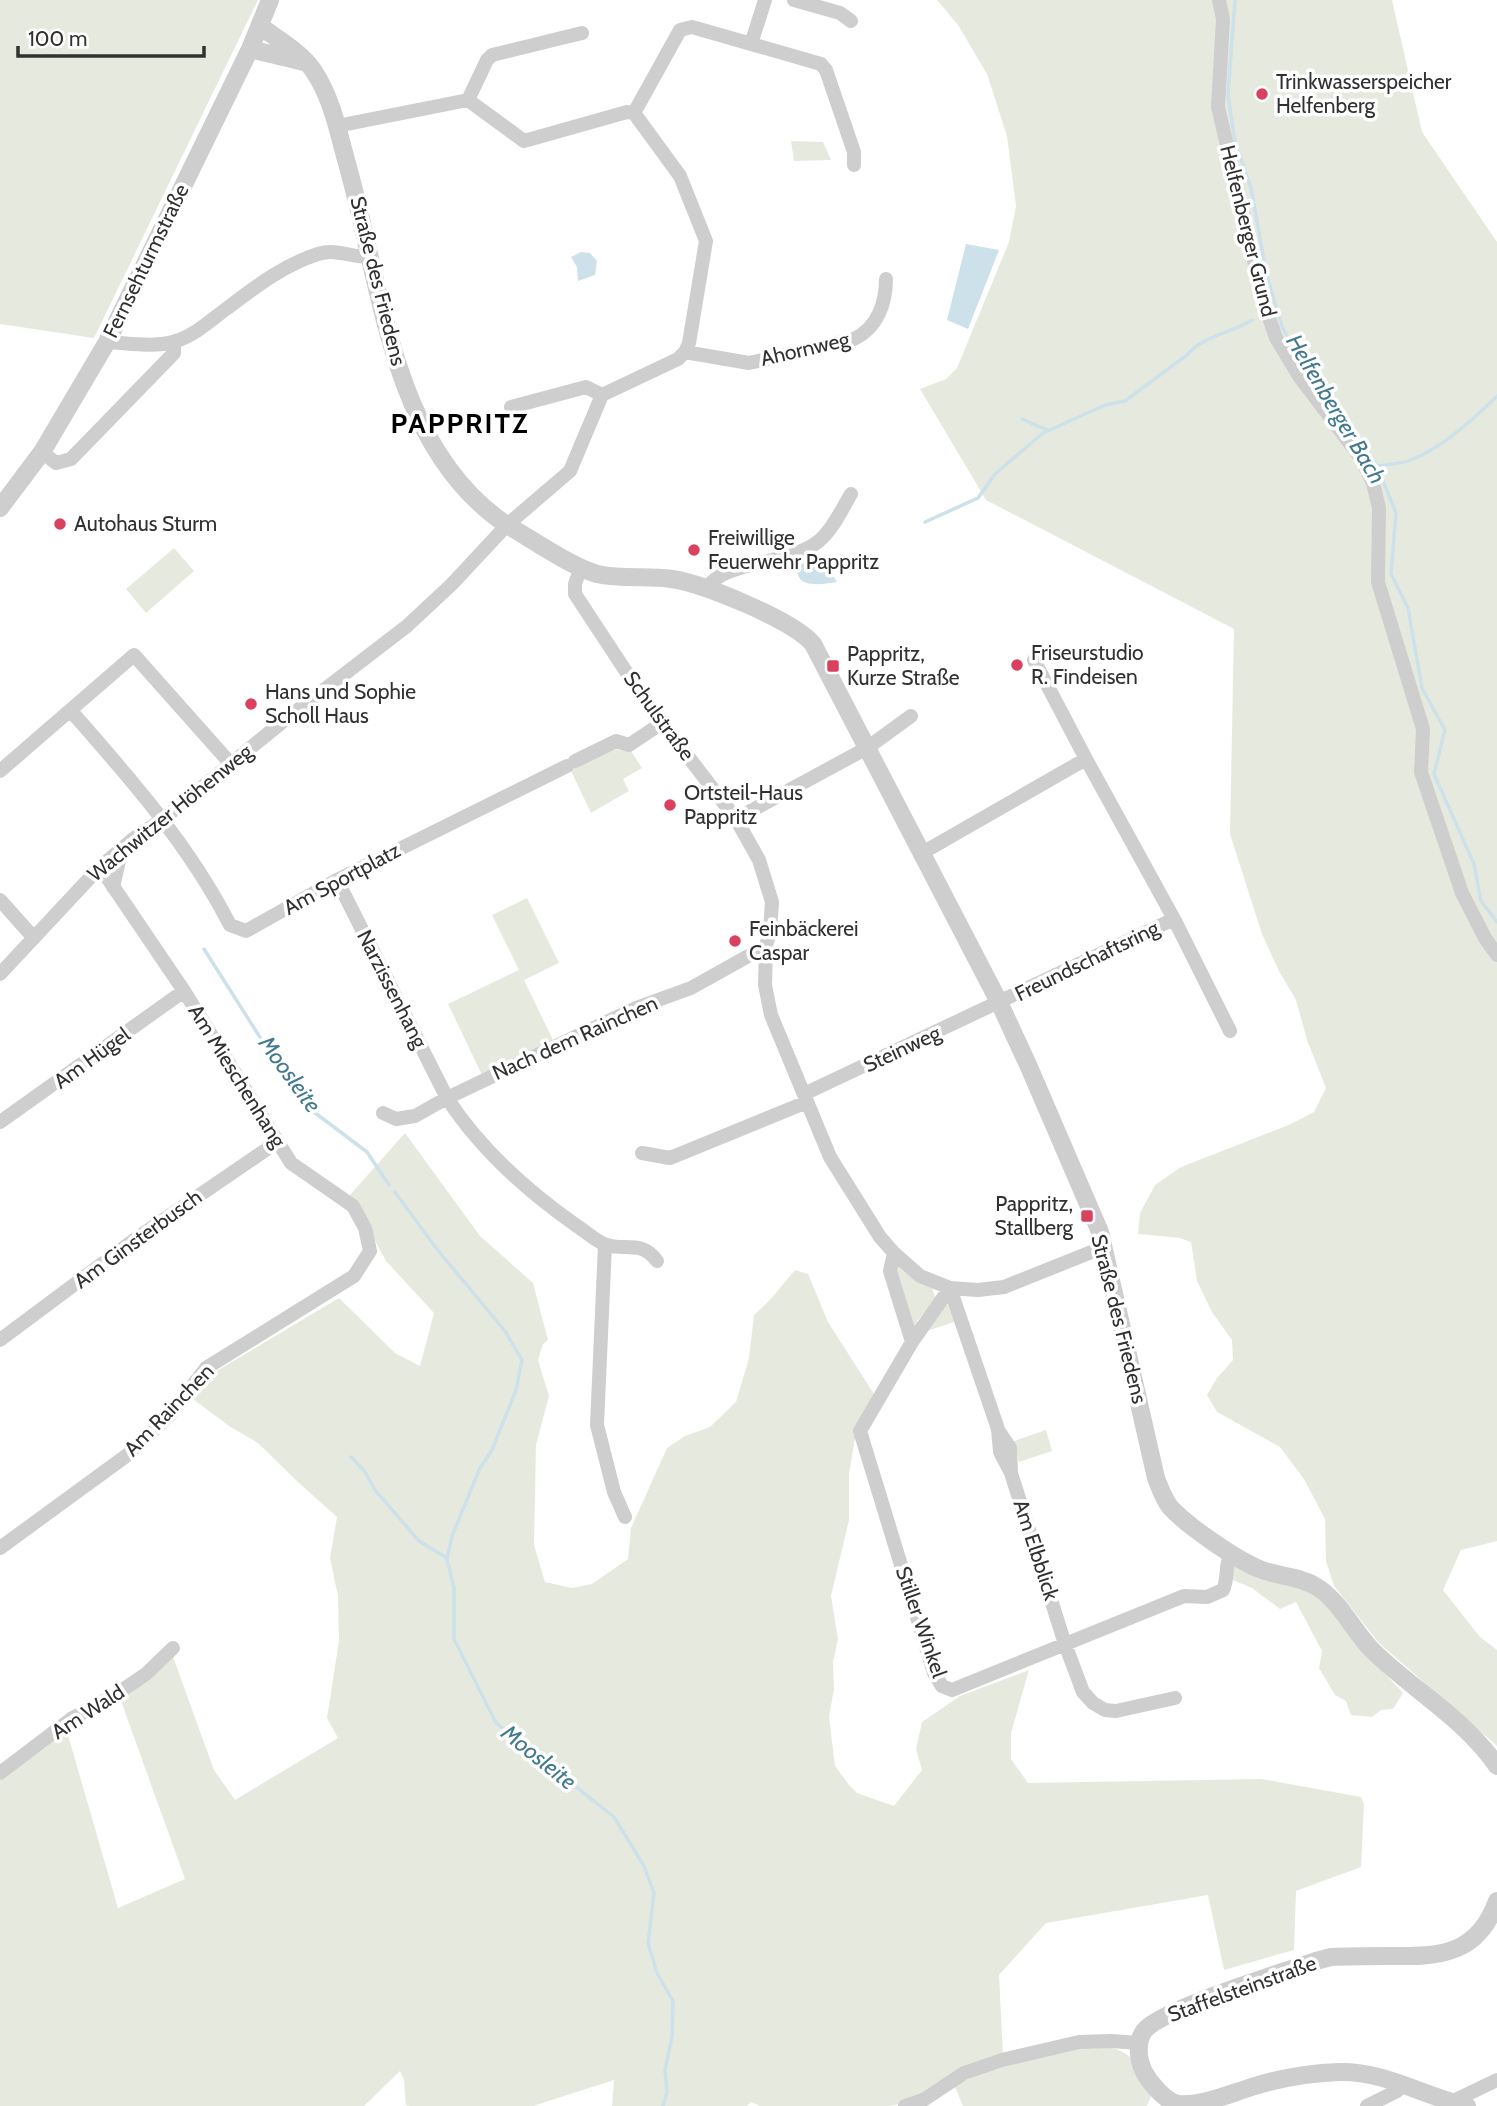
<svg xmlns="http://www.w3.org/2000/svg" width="1497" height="2106" viewBox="0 0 1497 2106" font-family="Cabin,sans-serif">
<rect width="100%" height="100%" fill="#fff"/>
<path fill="#e6eade" d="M 0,0 L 258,0 L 94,338 L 0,324 Z
M 937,0 L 1392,0 L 1422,132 L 1497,242 L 1497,1541 L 1461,1550 L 1443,1590 L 1480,1637 L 1497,1650 L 1497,1746 L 1379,1643 L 1334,1586 L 1326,1561 L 1325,1519 L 1304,1479 L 1280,1447 L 1217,1412 L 1207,1395 L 1217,1378 L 1233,1360 L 1232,1340 L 1212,1312 L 1197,1281 L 1191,1242 L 1180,1238 L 1138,1234 L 1140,1213 L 1155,1185 L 1181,1167 L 1291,1124 L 1314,1112 L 1326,1088 L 1307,1040 L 1296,1000 L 1279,971 L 1262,934 L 1230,834 L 1234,629 L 986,500 L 920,389 L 946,379 L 957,368 L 1009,242 L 1016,206 L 1007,136 L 987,74 L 958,25 Z
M 791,141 L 823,142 L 831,160 L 794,161 Z
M 174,548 L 194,571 L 146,613 L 126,589 Z
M 612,749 L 631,751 L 642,768 L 623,779 L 629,791 L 591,813 L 570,769 Z
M 527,898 L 559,963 L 524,980 L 553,1040 L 482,1075 L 448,1004 L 519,970 L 492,915 Z
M 405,1133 L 480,1236 L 533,1283 L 548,1340 L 543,1344 L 538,1360 L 549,1396 L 536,1445 L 534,1545 L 545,1582 L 572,1588 L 592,1584 L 628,1559 L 631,1528 L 667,1448 L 685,1436 L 710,1427 L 736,1402 L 749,1358 L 754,1315 L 770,1300 L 795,1270 L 808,1274 L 828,1322 L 874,1394 L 856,1432 L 849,1474 L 849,1520 L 831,1596 L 838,1639 L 833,1662 L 834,1689 L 829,1717 L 835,1766 L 849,1785 L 857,1793 L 894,1806 L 922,1770 L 916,1749 L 922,1722 L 960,1696 L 1029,1670 L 1011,1733 L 1011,1759 L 1028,1783 L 1261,1779 L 1361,1797 L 1364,1805 L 1361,1867 L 1296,1891 L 1294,1950 L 1224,1970 L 1208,1895 L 1046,1923 L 999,1975 L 1003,2056 L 927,2094 L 901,2104 L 889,2106 L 760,2106 L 751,2102 L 747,2106 L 612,2106 L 614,2080 L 533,2106 L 409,2106 L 406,2105 L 404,2080 L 400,2071 L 364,2106 L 0,2106 L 0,1780 L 66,1728 L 118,1908 L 185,1879 L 121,1701 L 124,1695 L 172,1654 L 214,1770 L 235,1800 L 338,1738 L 327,1718 L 339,1641 L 338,1596 L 330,1558 L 337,1517 L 299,1483 L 258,1443 L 229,1426 L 189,1396 L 210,1375 L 339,1298 L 395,1353 L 420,1366 L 434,1313 L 386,1261 L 350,1195 Z
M 898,1264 L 932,1288 L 936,1299 L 917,1321 L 919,1324 L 912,1329 L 894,1270 Z
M 943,1304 L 952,1306 L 957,1321 L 930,1330 L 925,1329 Z
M 1046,1430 L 1052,1451 L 1019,1462 L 1014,1441 Z
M 1233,1562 L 1310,1591 L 1337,1615 L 1358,1644 L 1403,1693 L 1393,1709 L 1381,1710 L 1372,1717 L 1351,1715 L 1346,1701 L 1335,1695 L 1319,1668 L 1322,1651 L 1296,1602 L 1280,1609 L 1252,1588 L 1230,1579 Z
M 1079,2046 C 1130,2046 1129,2051 1152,2094 L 1147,2106 L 963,2106 L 955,2087 L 966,2076 Z"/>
<path fill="#cce1e9" d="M 966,244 L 999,250 L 968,329 L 947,320 Z
M 581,252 L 590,253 L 597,261 L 595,275 L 578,281 L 577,267 L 571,257 Z
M 819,554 L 837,582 C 821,584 796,590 797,567 Z"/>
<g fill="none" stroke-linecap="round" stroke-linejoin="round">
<path stroke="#cce1e9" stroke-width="3.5" d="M 1235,0 L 1228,95 L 1235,142 L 1251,188 L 1267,277 L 1282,326 L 1295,351 L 1330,393 L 1366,449 L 1377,466 L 1396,513 L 1391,574 L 1408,608 L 1422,688 L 1445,730 L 1434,774 L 1474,864 L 1481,901 L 1497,922
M 1022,419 L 1047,430
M 1378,466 C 1388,464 1401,464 1411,460 C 1442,448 1474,419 1497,396
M 925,522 L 978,498 L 995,474 L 1043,433 L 1105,405 L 1125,401 L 1187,355 C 1204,335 1230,334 1252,320
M 204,949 L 282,1072 L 310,1109 L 367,1152 L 389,1185
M 395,1192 L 436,1248 L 505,1331 L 522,1360 L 516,1390 L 492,1450 L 480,1468 L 452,1536 L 447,1559 L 454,1588 L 454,1639 L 496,1723 L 614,1817 L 644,1866 L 654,1893 L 648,1943 L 657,1973 L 673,2001 L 672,2036 L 665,2070 L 667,2092 L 663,2106
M 351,1457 L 365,1472 L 375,1490 L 419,1541 L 447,1558"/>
<path stroke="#cecece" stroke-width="14" d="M 794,0 L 840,13 L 851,21
M 1219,0 L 1223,19 L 1218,107 L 1264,303 L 1276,338 L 1299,376 L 1361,458 L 1373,483 L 1379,508 L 1378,582 L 1423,729 L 1421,772 L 1462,893 L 1485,938 L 1497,955
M 751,44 L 765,0
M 468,100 L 487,60 L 492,55 L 582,33
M 634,113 L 680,30 L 692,27 L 821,64 L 826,70 L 854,152 L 854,165
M 107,342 C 129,343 155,348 176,341 C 195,335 210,321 226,309 C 254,288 283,265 318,254 C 337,248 352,258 371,257
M 685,352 L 749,363 L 854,339 C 877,328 886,304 886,279
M 511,407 L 586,387 L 602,395
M 42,452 L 56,463 L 71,459 L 174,353 L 174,342
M 581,567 L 575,584 L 575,594 L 644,699 L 736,819 L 759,860 L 772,902 L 770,931 L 766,946 L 765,985 L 771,1015 L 830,1157 L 880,1237 L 894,1253 L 920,1276 L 950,1288 L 978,1290 L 1004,1287 L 1104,1247
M 706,589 C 722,560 793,565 820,540 C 833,529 842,509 851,494
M 1034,660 L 1086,759
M 71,711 C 130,778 189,845 230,925 L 246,931 L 337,880 L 567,766
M 575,761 L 616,741 L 629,745 L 662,723
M 0,771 L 134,655 L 230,763
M 736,819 L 867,748 L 911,716
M 922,853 L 1086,759 L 1174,919 L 1230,1031
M 337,880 L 447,1098 C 480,1149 527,1191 577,1226 C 585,1231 595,1240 604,1244 C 624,1252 641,1239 657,1261
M 113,887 L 122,848
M 0,900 L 34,938
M 0,974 L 100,867 L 133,839 L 163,819 L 286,719 L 407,626 L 452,584 L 507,525 L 570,471 L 602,395 L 678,359 L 685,352 L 689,343 L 706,241 L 680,176 L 634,113 L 627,112 L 524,141 L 468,100 L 337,126
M 804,1094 L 1174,919
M 383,1113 L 396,1119 L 415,1116 L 447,1098 L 636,1008 L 691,988 L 766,946
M 0,1122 L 184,991
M 642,1153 L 670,1158 L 807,1102
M 605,1245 L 597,1425 L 614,1492 L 625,1517
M 894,1253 L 890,1271 L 912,1342 L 860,1431 L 934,1673 L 942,1686 L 952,1690 L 1184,1596 L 1207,1597 L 1223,1590 C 1229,1577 1224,1564 1232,1553
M 950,1288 L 998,1429 L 1000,1452 L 1011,1473 L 1065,1644 L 1083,1692 L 1093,1703 L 1105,1710 L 1116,1711 L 1175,1698
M 0,1340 L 134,1240 L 267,1149 L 275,1137
M 912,1342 L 950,1288
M 998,1430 L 1010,1448 L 1011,1472
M 0,1548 L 126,1456 L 170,1415 L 206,1368 L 354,1276 L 370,1251 L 365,1228 L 353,1206 L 291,1163 L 184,991 L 100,867
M 0,1773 L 71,1719 L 115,1695 L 146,1674 L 173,1648
M 1451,2102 L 1497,2080
M 905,2106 L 925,2099 L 964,2073 L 1002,2060 L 1079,2042 L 1111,2041 L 1139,2043
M 1367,2106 L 1397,2091 L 1403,2084"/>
<path stroke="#cecece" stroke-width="18" d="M 260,26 C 277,39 301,52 313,70 C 331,96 338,130 346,160 C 382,283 390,447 507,525 C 533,540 570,566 597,574 C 622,580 648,575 672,579 C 704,584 793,620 813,644 L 999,1002 L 1029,1067 L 1100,1232 L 1156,1478 C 1160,1488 1163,1498 1170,1507 C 1186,1525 1234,1558 1257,1568 C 1277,1577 1298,1575 1317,1587 C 1341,1602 1353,1631 1373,1651 C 1413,1690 1465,1719 1497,1766
M 250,49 L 304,62
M 0,508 L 42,452 L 107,342 L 250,49 L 270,0
M 1467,2106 C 1422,2096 1386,2071 1339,2072 C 1312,2073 1281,2078 1255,2086 C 1231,2093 1204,2106 1178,2104 C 1165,2101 1150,2083 1144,2072 C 1138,2060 1136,2042 1144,2031 C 1159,2010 1286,1971 1316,1961 L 1331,1957 C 1351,1956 1371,1956 1391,1956 C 1441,1957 1478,1954 1497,1901"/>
</g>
<g fill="#da415e" stroke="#fff" stroke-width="2.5">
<circle cx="1262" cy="94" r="7"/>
<circle cx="60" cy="524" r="7"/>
<circle cx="694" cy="550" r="7"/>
<circle cx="1017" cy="665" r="7"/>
<rect x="826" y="659" width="14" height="14" rx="3.5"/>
<circle cx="251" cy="704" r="7"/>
<circle cx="670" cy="805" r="7"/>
<circle cx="735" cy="941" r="7"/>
<rect x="1080" y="1209" width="14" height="14" rx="3.5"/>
</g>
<g text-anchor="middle" stroke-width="7" stroke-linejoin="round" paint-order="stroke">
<g font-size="21" fill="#313131" stroke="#fff" text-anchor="start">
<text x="1276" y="89">Trinkwasserspeicher<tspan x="1276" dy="24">Helfenberg</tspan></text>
<text x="74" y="531">Autohaus Sturm</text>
<text x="708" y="545">Freiwillige<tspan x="708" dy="24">Feuerwehr Pappritz</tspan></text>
<text x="1031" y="660">Friseurstudio<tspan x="1031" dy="24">R. Findeisen</tspan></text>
<text x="847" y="661">Pappritz,<tspan x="847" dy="24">Kurze Straße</tspan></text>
<text x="265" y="699">Hans und Sophie<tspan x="265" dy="24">Scholl Haus</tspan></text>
<text x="684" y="800">Ortsteil-Haus<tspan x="684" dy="24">Pappritz</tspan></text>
<text x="749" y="936">Feinbäckerei<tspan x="749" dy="24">Caspar</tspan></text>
<text x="1073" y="1211" text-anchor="end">Pappritz,<tspan x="1073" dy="24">Stallberg</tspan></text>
</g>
<g font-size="21" fill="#313131" stroke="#fff">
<text transform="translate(1248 231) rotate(76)" y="7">Helfenberger Grund</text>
<text transform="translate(146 261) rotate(-64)" y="7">Fernsehturmstraße</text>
<text transform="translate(378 281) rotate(76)" y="7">Straße des Friedens</text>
<text transform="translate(805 349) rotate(-13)" y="7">Ahornweg</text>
<text transform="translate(659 716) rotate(54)" y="7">Schulstraße</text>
<text transform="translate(170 813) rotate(-39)" y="7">Wachwitzer Höhenweg</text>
<text transform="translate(342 879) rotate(-28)" y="7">Am Sportplatz</text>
<text transform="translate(1087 961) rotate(-26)" y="7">Freundschaftsring</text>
<text transform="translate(392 989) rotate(63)" y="7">Narzissenhang</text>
<text transform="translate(575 1038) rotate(-24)" y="7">Nach dem Rainchen</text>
<text transform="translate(902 1049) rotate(-25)" y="7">Steinweg</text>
<text transform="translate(92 1058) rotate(-36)" y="7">Am Hügel</text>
<text transform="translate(237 1076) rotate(58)" y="7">Am Mieschenhang</text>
<text transform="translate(138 1239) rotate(-36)" y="7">Am Ginsterbusch</text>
<text transform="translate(1119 1319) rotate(76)" y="7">Straße des Friedens</text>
<text transform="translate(169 1410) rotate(-46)" y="7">Am Rainchen</text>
<text transform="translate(1036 1550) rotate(72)" y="7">Am Elbblick</text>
<text transform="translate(921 1622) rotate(71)" y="7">Stiller Winkel</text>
<text transform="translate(88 1712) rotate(-33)" y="7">Am Wald</text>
<text transform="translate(1242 1989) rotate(-20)" y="7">Staffelsteinstraße</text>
</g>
<g font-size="23" font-style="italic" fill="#447a8f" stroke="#fff">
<text transform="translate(1336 409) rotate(59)" y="8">Helfenberger Bach</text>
<text transform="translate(290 1074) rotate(54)" y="8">Moosleite</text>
<text transform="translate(539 1757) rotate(39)" y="8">Moosleite</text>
</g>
<g font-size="28" font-weight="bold" letter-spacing="2" fill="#000" stroke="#fff">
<text x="460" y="433">PAPPRITZ</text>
</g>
</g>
<path d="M18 46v10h186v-10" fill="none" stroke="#313131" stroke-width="3.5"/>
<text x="28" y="46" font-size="21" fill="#313131" stroke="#ffffff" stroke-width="5" paint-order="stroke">100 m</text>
</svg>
